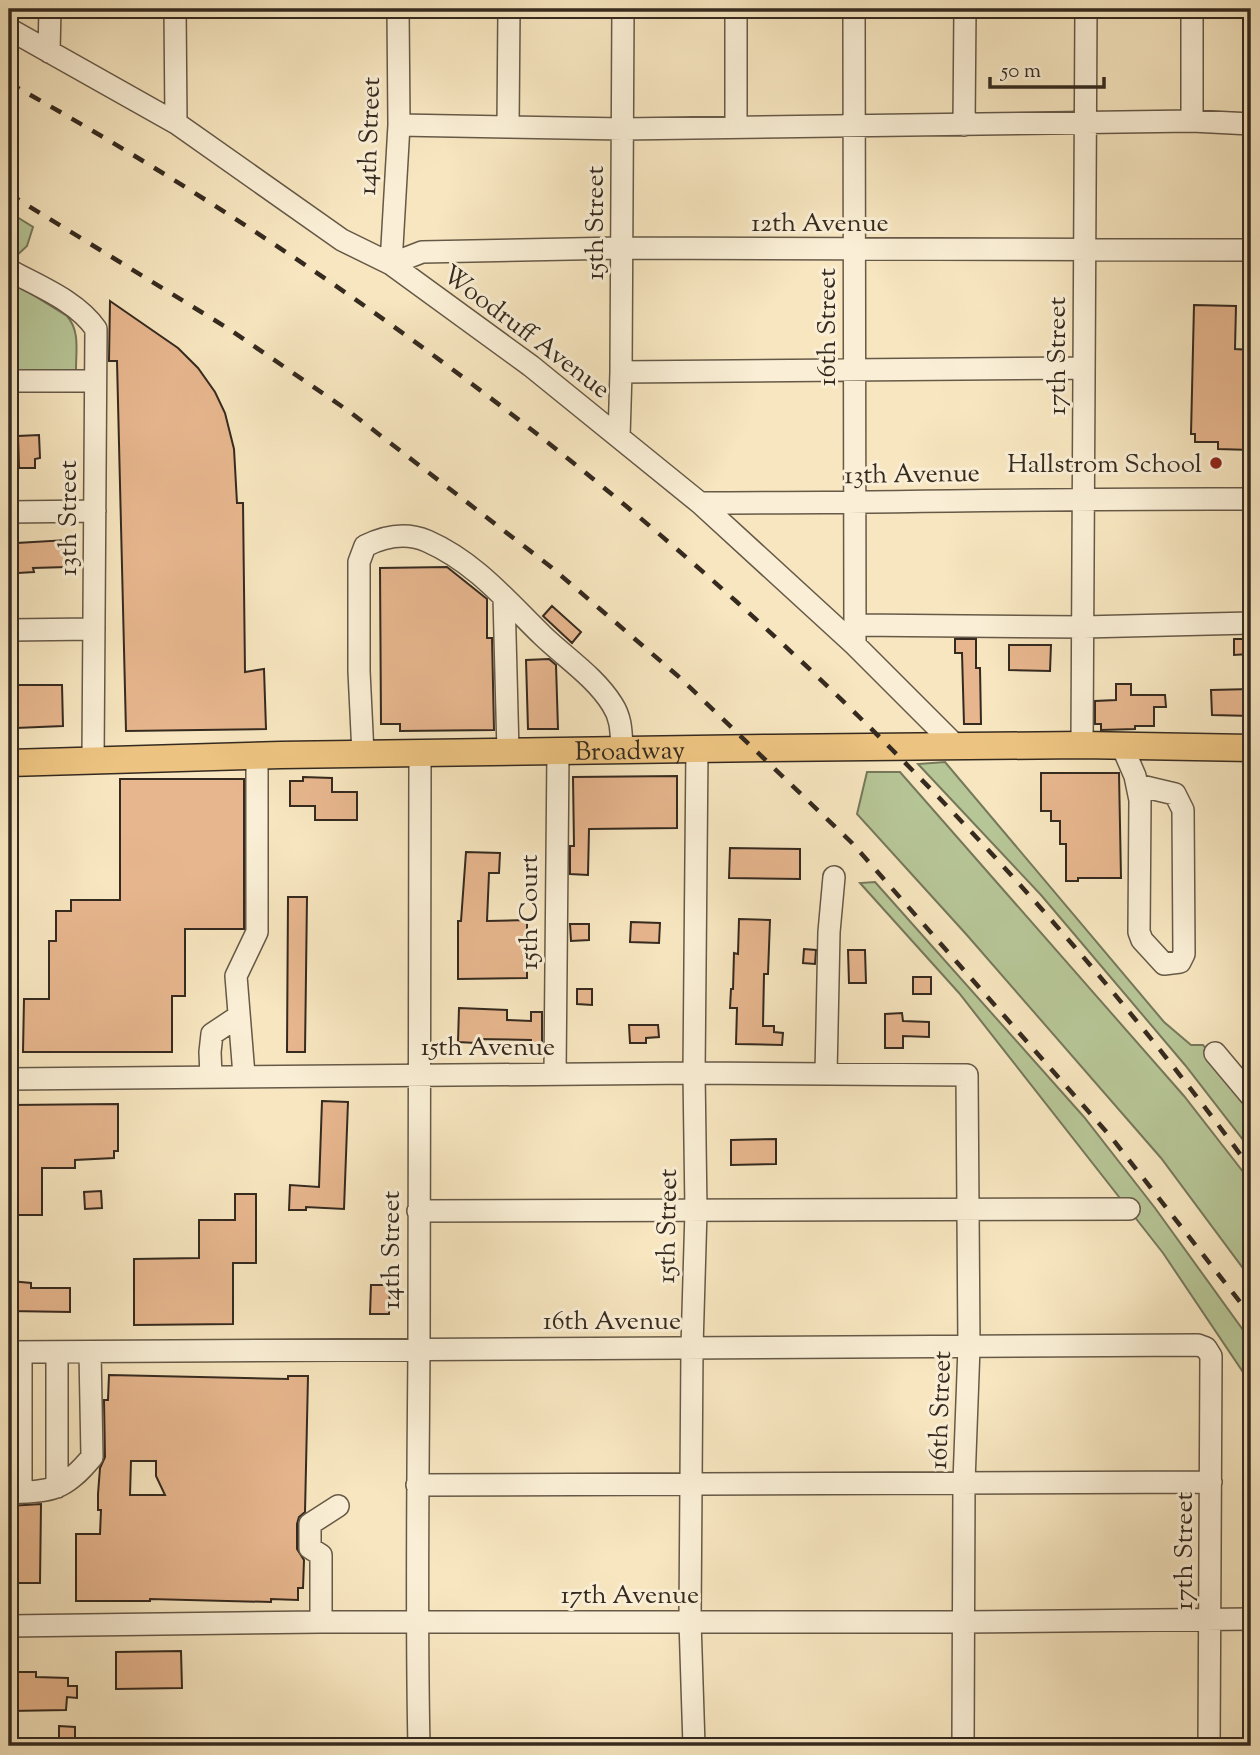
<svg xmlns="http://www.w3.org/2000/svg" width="1260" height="1755" viewBox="0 0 1260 1755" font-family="'Sorts Mill Goudy',serif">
<rect width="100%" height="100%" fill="#f7e6c0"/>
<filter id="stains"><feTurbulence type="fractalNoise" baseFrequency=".00286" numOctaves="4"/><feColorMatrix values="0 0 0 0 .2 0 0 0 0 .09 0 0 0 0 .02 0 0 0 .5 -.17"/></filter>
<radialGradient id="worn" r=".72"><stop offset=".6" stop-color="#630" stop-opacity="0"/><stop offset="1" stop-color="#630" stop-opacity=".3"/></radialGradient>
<path fill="#b7c697" stroke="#76785b" stroke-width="2" d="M 9,212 L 33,227 L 27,246 L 13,259 L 9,256 Z
M 9,280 L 67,316 C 80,331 76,350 76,370 L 9,372 Z
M 945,762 L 1164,1022 L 1191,1045 L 1203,1045 L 1251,1105 L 1251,1150 L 1185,1065 L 1041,895 L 918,764 Z
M 867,772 L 900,772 L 1184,1096 L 1251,1182 L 1251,1279 L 1161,1158 L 966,934 L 857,814 Z
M 875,882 L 1084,1117 L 1155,1208 L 1251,1341 L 1251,1384 L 1163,1253 L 959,993 L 860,883 Z"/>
<path fill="#e7b68e" stroke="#352a1f" stroke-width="2" fill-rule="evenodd" d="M 110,301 L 178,348 L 198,368 L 215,392 L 225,413 L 234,449 L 237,503 L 243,503 L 245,672 L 264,669 L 266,729 L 126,731 L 117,361 L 109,361 Z
M 1194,305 L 1236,306 L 1235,349 L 1251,350 L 1251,450 L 1218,449 L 1218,442 L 1195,442 L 1195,434 L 1191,434 Z
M 39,435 L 40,458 L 35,459 L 35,468 L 19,468 L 18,436 Z
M 67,540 L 67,567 L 33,568 L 34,572 L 18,573 L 18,569 L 9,569 L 9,547 L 18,547 L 17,543 Z
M 447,567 L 487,599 L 487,638 L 492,638 L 494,730 L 400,731 L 400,724 L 381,724 L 380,568 Z
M 552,606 L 581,632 L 572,643 L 543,616 Z
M 955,639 L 976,639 L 976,668 L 980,668 L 981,724 L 964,724 L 962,653 L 955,653 Z
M 1234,639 L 1249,639 L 1249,654 L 1234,655 Z
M 1009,645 L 1051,645 L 1050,671 L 1009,670 Z
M 549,659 L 556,665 L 558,729 L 528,729 L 526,660 Z
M 1116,684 L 1131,684 L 1131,695 L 1165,695 L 1166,707 L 1154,707 L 1154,726 L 1135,726 L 1135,729 L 1101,730 L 1101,724 L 1095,724 L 1095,701 L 1116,700 Z
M 15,685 L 62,685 L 63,726 L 16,728 Z
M 1251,689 L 1251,716 L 1212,715 L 1211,690 Z
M 1041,773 L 1119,773 L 1121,878 L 1078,878 L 1078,881 L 1066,881 L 1066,844 L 1060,844 L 1060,821 L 1051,821 L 1051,811 L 1041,811 Z
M 677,776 L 677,828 L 589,829 L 588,875 L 570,874 L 570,846 L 574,846 L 573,777 Z
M 303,777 L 332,778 L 332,792 L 357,792 L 357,820 L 315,820 L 315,806 L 290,806 L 290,781 L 303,781 Z
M 120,779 L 244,779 L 244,929 L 185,929 L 185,996 L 172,996 L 172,1052 L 23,1052 L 24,999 L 49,999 L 49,941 L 56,941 L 56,911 L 71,911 L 71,900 L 120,900 Z
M 730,848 L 800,849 L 800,879 L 729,878 Z
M 466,852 L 500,853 L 499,873 L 489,873 L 487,921 L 527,920 L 527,978 L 458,979 L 458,921 L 461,921 Z
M 288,897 L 307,897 L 305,1052 L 287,1052 Z
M 739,919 L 770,920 L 768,974 L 764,974 L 763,1026 L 774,1026 L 774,1032 L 783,1033 L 782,1045 L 736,1044 L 737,1008 L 730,1008 L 731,989 L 733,989 L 734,953 L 738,954 Z
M 631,922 L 660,923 L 659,943 L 630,942 Z
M 570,924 L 589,924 L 589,940 L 571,941 Z
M 804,949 L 816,950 L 815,964 L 803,963 Z
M 848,950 L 865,950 L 866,983 L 849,983 Z
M 913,977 L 931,977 L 931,994 L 913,994 Z
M 577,989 L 592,989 L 592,1005 L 577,1004 Z
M 459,1008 L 507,1010 L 507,1020 L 531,1021 L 531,1012 L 542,1012 L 542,1048 L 531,1048 L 531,1040 L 476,1039 L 476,1043 L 458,1042 Z
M 902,1013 L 903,1021 L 929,1022 L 929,1037 L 903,1036 L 903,1048 L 885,1048 L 885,1014 Z
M 629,1025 L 658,1025 L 659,1037 L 646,1038 L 646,1043 L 630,1043 Z
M 322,1101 L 348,1102 L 344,1209 L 306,1207 L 306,1210 L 289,1210 L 290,1185 L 319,1187 Z
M 118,1104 L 118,1151 L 114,1151 L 114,1158 L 75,1160 L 75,1168 L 42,1168 L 42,1215 L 9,1215 L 9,1105 Z
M 776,1139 L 776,1164 L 731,1165 L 731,1140 Z
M 101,1191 L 102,1208 L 85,1209 L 84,1192 Z
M 235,1194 L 256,1194 L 256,1263 L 233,1263 L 233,1324 L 134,1325 L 134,1259 L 199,1258 L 199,1220 L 235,1220 Z
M 10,1281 L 31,1283 L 31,1288 L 70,1288 L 70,1312 L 9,1311 Z
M 371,1285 L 390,1285 L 389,1314 L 370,1314 Z
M 109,1375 L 288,1379 L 288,1376 L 308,1376 L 305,1512 L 299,1517 L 297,1524 L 297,1549 L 304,1560 L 303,1588 L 298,1588 L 298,1600 L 271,1599 L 271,1602 L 150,1599 L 150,1601 L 76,1601 L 76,1534 L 100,1534 L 101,1510 L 98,1510 L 98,1494 L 100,1468 L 105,1457 L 104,1400 L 108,1400 ZM 131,1461 L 156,1461 L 156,1476 L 165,1495 L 130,1495 Z
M 41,1504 L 40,1583 L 9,1583 L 9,1506 Z
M 181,1651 L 182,1688 L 116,1689 L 116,1652 Z
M 10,1672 L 36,1672 L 36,1677 L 68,1678 L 68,1686 L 77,1686 L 77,1698 L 67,1697 L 66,1710 L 10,1711 Z
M 59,1726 L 75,1727 L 75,1746 L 59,1746 Z"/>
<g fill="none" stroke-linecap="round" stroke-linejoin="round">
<defs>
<path id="minor" d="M 175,9 L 176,123
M 398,9 L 399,125 L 391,264 L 422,252 L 621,248 L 1251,250
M 854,9 L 855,645
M 1192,9 L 1192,121
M 9,29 L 176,123 L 342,240 L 391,264 L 531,366 L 700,503 L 855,645 L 958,748
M 49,52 L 50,9
M 399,125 L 508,127 L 509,9
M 964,125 L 965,9
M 736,126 L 736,9
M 508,127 L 623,129 L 1192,121 L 1251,124
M 9,270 C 38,286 77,301 96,329 L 93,761
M 621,372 L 1084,368
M 9,381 L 95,381
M 619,437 L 621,372 L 623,9
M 700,503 C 884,503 1067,498 1251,499
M 9,512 L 95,511
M 504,597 L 508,752
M 855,625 L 1083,627 L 1251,623
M 9,630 L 94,629
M 1082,745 L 1086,9
M 1122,746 L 1135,776 L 1140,800 L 1139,932 L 1142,940 L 1164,964 L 1180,962 L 1184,954 L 1183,810 L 1175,794 L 1137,785
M 363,754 L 359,671 L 359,562 L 365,546 C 385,536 406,532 427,541 C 475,562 507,601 543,636 C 566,658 595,677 612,704 C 622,719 621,733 622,750
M 1215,1053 L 1251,1096
M 555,1074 L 558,752
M 826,1074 L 829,932 L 834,877
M 244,1075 L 236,976 L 257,932 L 257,755
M 211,1076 L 210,1052 L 212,1034 L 239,1016
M 9,1079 L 694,1073 L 967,1075 L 969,1347 L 964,1482 L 963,1746
M 418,1211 L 1129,1209
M 9,1352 L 1198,1345 L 1206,1348 L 1211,1356 L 1209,1746
M 21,1352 L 21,1492
M 57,1352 L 57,1487
M 417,1485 L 1211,1482
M 9,1493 C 52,1491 64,1491 92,1457 L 90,1352
M 321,1622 L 321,1555 L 310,1548 L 310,1524 L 338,1506
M 9,1626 L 321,1622 L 964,1622 L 1251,1619
M 419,1746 C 416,1614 418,1482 419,1350 C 419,1151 420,952 420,753
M 694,1746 L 690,1621 L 692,1347 L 696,1211 L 694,1073 L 697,749"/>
<g id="major">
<path id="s1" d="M 9,763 L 281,755 L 770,748 L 1082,745 L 1251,748"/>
</g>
</defs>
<use href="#minor" stroke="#665947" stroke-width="24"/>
<use href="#major" stroke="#352a1f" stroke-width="29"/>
<use href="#minor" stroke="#faefd6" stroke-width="21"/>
<use href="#major" stroke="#ecc380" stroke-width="26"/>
<path stroke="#352a1f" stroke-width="4.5" stroke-dasharray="12 12" stroke-linecap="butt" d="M 9,83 C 492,352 924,722 1251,1169
M 9,194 L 229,329 L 350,412 L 551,567 L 678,676 L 852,843 L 1111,1137 L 1251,1316"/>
</g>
<circle fill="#8f2418" stroke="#faefd6" stroke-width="2.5" cx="1216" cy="463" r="7"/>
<g text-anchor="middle" stroke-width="6" stroke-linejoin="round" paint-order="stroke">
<g font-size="26" fill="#352a1f" stroke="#faefd6">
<text transform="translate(368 136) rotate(-88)" y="9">14th Street</text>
<text x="820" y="231">12th Avenue</text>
<text transform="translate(594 223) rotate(-90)" y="9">15th Street</text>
<text transform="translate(826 327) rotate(-90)" y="9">16th Street</text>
<text transform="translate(527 331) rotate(37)" y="9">Woodruff Avenue</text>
<text transform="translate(1056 356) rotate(-90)" y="9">17th Street</text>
<text transform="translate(912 473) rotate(-1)" y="9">13th Avenue</text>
<text transform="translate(67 518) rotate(-90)" y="9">13th Street</text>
<text dy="9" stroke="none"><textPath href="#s1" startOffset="621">Broadway</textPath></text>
<text transform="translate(528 912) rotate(-90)" y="9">15th Court</text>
<text x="488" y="1055">15th Avenue</text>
<text transform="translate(666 1226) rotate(-89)" y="9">15th Street</text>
<text transform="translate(390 1250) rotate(-90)" y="9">14th Street</text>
<text x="612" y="1329">16th Avenue</text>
<text transform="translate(939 1410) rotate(-88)" y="9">16th Street</text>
<text transform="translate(1183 1551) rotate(-90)" y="9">17th Street</text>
<text x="630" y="1603">17th Avenue</text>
</g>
<g font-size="26" fill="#352a1f" stroke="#faefd6" text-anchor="end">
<text x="1202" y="472">Hallstrom School</text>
</g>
</g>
<rect width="1260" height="1755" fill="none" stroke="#f7e6c0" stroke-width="35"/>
<rect x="10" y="10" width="1239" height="1734" fill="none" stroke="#352a1f" stroke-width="3.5"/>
<rect x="18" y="18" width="1225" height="1720" fill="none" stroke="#352a1f" stroke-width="2"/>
<path d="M990 77v10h114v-10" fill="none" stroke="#352a1f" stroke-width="3.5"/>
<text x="1001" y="77" font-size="21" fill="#352a1f" stroke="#faefd6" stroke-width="5" paint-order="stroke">50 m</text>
<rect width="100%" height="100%" filter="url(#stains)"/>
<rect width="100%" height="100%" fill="url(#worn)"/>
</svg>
